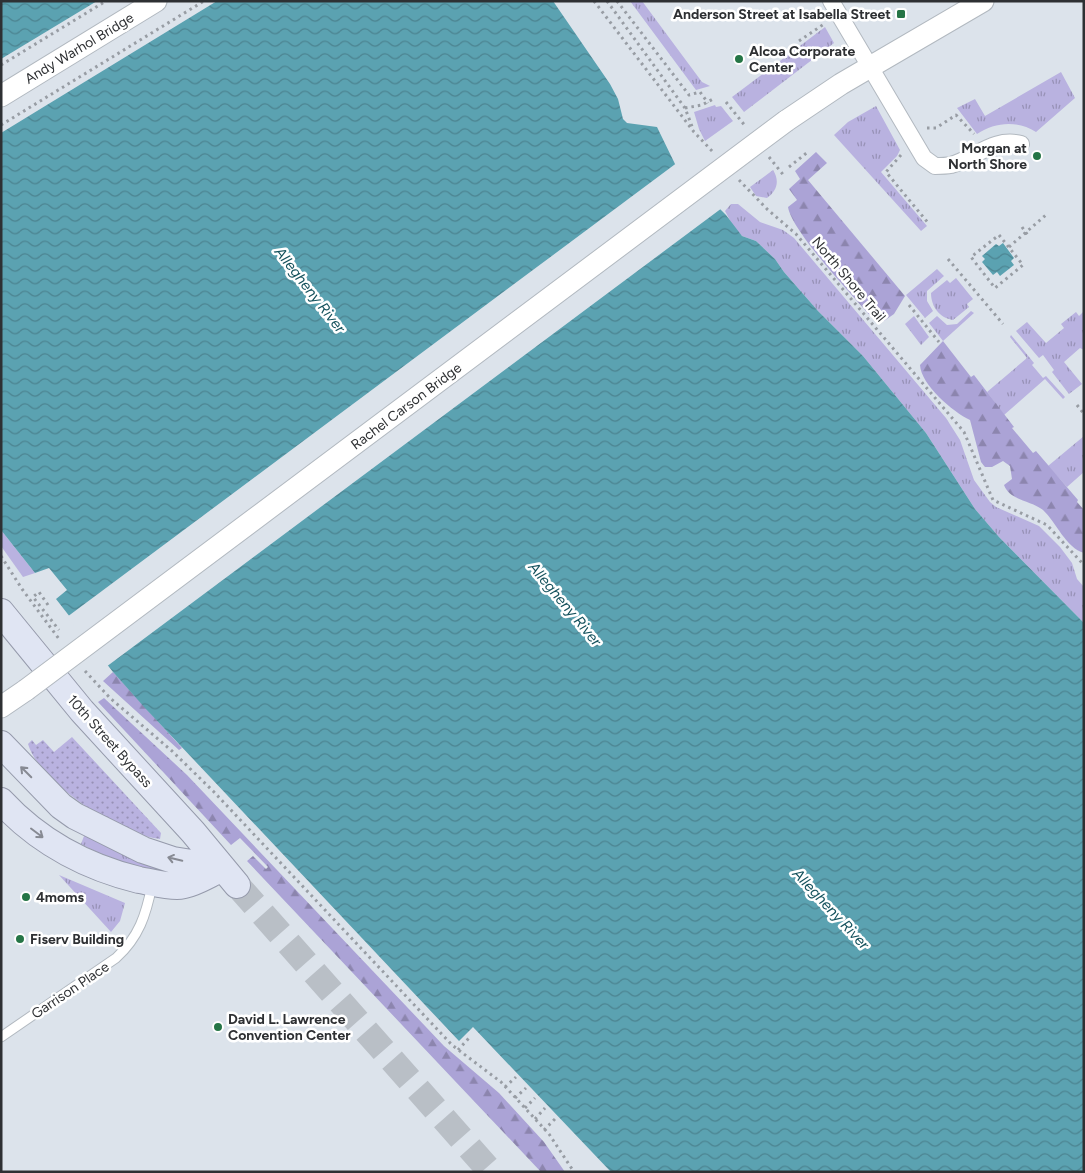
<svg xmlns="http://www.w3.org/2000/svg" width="1085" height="1173" viewBox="0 0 1085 1173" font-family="Figtree,sans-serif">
<defs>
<pattern id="grass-tufts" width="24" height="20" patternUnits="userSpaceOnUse" patternTransform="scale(1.25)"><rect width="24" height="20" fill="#b9b2e0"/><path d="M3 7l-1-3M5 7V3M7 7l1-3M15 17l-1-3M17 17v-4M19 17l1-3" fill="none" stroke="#9791b6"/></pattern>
<pattern id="forest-firs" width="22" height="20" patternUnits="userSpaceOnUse" patternTransform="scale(1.25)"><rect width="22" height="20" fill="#aba3d6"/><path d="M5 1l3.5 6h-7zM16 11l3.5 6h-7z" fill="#8c85ae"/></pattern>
<pattern id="park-dots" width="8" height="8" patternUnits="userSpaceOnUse" patternTransform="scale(1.25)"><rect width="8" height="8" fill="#b9b2e0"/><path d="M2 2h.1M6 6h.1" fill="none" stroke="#9791b6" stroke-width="1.8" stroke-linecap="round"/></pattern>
<pattern id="water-waves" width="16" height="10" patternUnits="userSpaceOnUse" patternTransform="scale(1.25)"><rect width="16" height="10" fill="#5ba2b1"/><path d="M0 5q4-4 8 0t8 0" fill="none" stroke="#4c8491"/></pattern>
</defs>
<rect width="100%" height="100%" fill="#dce3eb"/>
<path fill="url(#grass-tufts)" d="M 630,1 L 642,1 L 702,82 L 710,86 L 696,90 Z
M 825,27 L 834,43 L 744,112 L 732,97 Z
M 1061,72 L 1075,98 L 1036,132 C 1017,120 995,122 977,134 L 957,108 L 975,99 L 985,116 Z
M 715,105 L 716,107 L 721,106 L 733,121 L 705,141 L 699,129 L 694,112 Z
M 876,106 L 900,150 L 897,156 L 881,172 L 927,226 L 921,231 L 834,135 L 848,122 Z
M 773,170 C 780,181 777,191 767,198 L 756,196 L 750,187 Z
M 731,204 L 738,204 L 760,222 L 783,230 L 794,238 L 946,418 L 960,440 L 974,480 L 990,502 L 996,507 L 1039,526 L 1060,547 L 1072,563 L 1077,579 L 1084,587 L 1084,623 L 999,537 L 975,509 L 926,433 L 863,356 L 818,311 L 784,272 L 775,259 L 756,241 L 742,236 L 734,228 L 725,211 Z
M 937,269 L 944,276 L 927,291 L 927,301 L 933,311 L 925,318 L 906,295 Z
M 956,278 L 973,299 L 967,304 L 969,307 L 953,320 C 940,318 931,307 931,293 L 947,280 L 950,283 Z
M 971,311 L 974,313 L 943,341 L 929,323 L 937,316 L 947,325 L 957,324 Z
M 1084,311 L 1084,350 L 1080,348 L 1064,362 L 1082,384 L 1069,394 L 1052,372 L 1054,370 L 1043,355 L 1039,358 L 1016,331 L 1027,322 L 1046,343 L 1064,328 L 1061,324 L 1076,312 L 1079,316 Z
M 914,316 L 929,337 L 921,345 L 905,324 Z
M 1011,335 L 1034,363 L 1032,365 L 1043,378 L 1046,376 L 1065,397 L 1063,399 L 1045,379 L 1004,415 L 987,392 L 1027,358 L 1010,337 Z
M 1084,436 L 1084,472 L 1067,487 L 1048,466 Z
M 84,836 L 93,837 L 167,866 L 165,872 C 135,866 108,859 81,844 Z
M 59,875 L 125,903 L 120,921 L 111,932 Z"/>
<path fill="url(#forest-firs)" d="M 816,152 L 827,163 L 808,180 L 905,296 L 894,314 L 884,321 L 874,320 C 855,298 792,232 788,207 L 797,200 L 789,189 L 800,179 L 795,171 Z
M 943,341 L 971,377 L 974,375 L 1014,427 L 1012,428 L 1033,453 L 1036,451 L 1078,500 L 1077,502 L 1084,510 L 1084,553 C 1066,548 1056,522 1043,510 C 1031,500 1010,501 1004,485 L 1012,479 L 1010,466 L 1003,461 L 992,467 L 985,467 L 981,462 L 970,420 C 953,412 921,385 920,365 Z
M 113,672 L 182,748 L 179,750 L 103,681 Z
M 104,698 L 187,775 L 444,1046 L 499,1093 L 544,1142 L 565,1172 L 541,1172 L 247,861 L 253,856 L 266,869 L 268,867 L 240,838 L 231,845 L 98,702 Z"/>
<path fill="url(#park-dots)" d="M 72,737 L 161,833 L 160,839 C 121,835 39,783 28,744 L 32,740 L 36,745 L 43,740 L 54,752 Z"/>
<path fill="#b9b2e0" d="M 1,530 L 35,573 L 23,577 L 1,546 Z"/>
<path fill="url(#water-waves)" d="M 1,1 L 553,1 L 610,84 L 618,99 L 623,119 L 627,123 L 657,127 L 675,164 L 726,215 L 742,236 L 756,241 L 775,259 L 784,272 L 818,311 L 863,356 L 926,433 L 975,509 L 999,537 L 1084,623 L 1084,1172 L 611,1172 L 473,1027 L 459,1041 L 145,708 L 113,672 L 56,599 L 67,590 L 49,568 L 35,573 L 1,530 Z
M 1003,243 L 1014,258 L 1011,261 L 1014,265 L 1000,276 L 997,272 L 993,275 L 982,262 L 985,259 L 982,256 L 996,244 L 999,246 Z"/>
<path fill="#dce3eb" d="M 97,1 L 217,1 L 1,133 L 1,59 Z
M 678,162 L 722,208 L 106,667 L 67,617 Z"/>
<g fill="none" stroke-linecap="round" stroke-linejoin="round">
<path stroke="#b9bfc6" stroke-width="26" stroke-dasharray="26 13" stroke-linecap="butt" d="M 237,885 L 491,1172"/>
<defs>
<path id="service" d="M 1,1037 L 116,958 C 139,937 146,915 152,885"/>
<path id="minor" d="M 831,1 L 924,158 L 935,166 C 940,166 946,166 951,165 C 976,158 993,137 1021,144"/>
<path id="tertiary" d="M 1,96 L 156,1
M 786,121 L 841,84 L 983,1
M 1,707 L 26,690"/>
<path id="primary" d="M 1,612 L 82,711 L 193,832 L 237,885
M 1,744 L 61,806 L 75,816 L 143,850 L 173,860 L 223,868
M 1,801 C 38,841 86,867 139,880 C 151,882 164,886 177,886 C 191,886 209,874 223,868"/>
</defs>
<use href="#service" stroke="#b2b9c0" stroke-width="11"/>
<use href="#minor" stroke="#b2b9c0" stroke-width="18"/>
<use href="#tertiary" stroke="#b2b9c0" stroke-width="23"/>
<use href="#primary" stroke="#959aab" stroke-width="28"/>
<path stroke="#989da4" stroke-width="3" stroke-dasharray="2.5 4" stroke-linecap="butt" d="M 594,1 L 694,132 L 713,152
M 607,1 L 685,108 L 693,129
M 617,1 L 689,95 L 700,92 L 708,103
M 799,41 L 824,24
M 1,65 L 106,1
M 726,102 L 746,127
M 685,108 L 702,105 L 713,99
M 1,125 L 204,1
M 927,128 L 936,128 L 956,115 L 974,134
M 901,155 L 886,172 L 929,224
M 769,157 L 785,177
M 789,167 L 809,151
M 739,180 L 767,209 L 796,234 L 964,432 L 993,500 L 1047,525 L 1084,565
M 1022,227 L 1029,237
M 999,235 L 1023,265 L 995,288 L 971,257 Z
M 1009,247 L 1047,214
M 948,259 L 1003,324
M 909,305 L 939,342
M 1077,405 L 1084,414
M 1,556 L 22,589 L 59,639
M 48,605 L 39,592 L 33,597 L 59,630
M 85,671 L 110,698 L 172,751 L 214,792 L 452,1045 L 501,1082 L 549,1134 L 574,1172
M 458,1050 L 469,1038
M 505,1087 L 516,1077
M 515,1098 L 526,1088
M 525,1108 L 535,1098
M 535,1119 L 545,1108
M 544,1130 L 555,1119"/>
<use href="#service" stroke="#fff" stroke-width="9"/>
<use href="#minor" stroke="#fff" stroke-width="16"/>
<use href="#tertiary" stroke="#fff" stroke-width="21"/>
<use href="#primary" stroke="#e0e5f3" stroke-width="26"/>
<defs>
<path id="tertiary-bridge" d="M 26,690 L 786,121"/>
</defs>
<use href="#tertiary-bridge" stroke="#b2b9c0" stroke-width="23" stroke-linecap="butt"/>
<use href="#tertiary-bridge" stroke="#fff" stroke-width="21"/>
</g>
<defs><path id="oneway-shaft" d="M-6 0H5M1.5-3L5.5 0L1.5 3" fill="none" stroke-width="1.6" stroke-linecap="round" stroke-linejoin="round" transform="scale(1.25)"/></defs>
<g stroke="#878a93">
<use href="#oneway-shaft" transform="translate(26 772) rotate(-135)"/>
<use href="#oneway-shaft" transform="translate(37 833) rotate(37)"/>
<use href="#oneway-shaft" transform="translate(175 859) rotate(-167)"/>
</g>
<g fill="#257546" stroke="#fff" stroke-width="2">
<rect x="896" y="9" width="10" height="10" rx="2.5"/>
<circle cx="739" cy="59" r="5"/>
<circle cx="1037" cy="156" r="5"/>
<circle cx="26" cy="897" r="5"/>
<circle cx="20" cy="939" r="5"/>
<circle cx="218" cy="1027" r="5"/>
</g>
<g text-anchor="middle" stroke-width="5" stroke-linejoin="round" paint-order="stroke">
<g font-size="14" font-weight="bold" fill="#2e3033" stroke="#fff" text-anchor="start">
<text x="891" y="19" text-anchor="end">Anderson Street at Isabella Street</text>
<text x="749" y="56">Alcoa Corporate<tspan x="749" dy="16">Center</tspan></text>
<text x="1027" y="153" text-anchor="end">Morgan at<tspan x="1027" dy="16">North Shore</tspan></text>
<text x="36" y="902">4moms</text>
<text x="30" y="944">Fiserv Building</text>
<text x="228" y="1024">David L. Lawrence<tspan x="228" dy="16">Convention Center</tspan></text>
</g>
<g font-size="14" fill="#2e3033" stroke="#fff">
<text transform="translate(79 48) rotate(-31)" y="5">Andy Warhol Bridge</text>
<text transform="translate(849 279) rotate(50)" y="5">North Shore Trail</text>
<text transform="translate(406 406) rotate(-37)" y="5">Rachel Carson Bridge</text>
<text transform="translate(110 741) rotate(48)" y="5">10th Street Bypass</text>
<text transform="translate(70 990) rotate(-34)" y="5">Garrison Place</text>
</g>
<g font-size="15" font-style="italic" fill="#15525d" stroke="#fff">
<text transform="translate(310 290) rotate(52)" y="5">Allegheny River</text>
<text transform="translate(565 604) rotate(50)" y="5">Allegheny River</text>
<text transform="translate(831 909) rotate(47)" y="5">Allegheny River</text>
</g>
</g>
<rect width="1085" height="1173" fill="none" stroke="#2e3033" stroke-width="5"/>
</svg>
